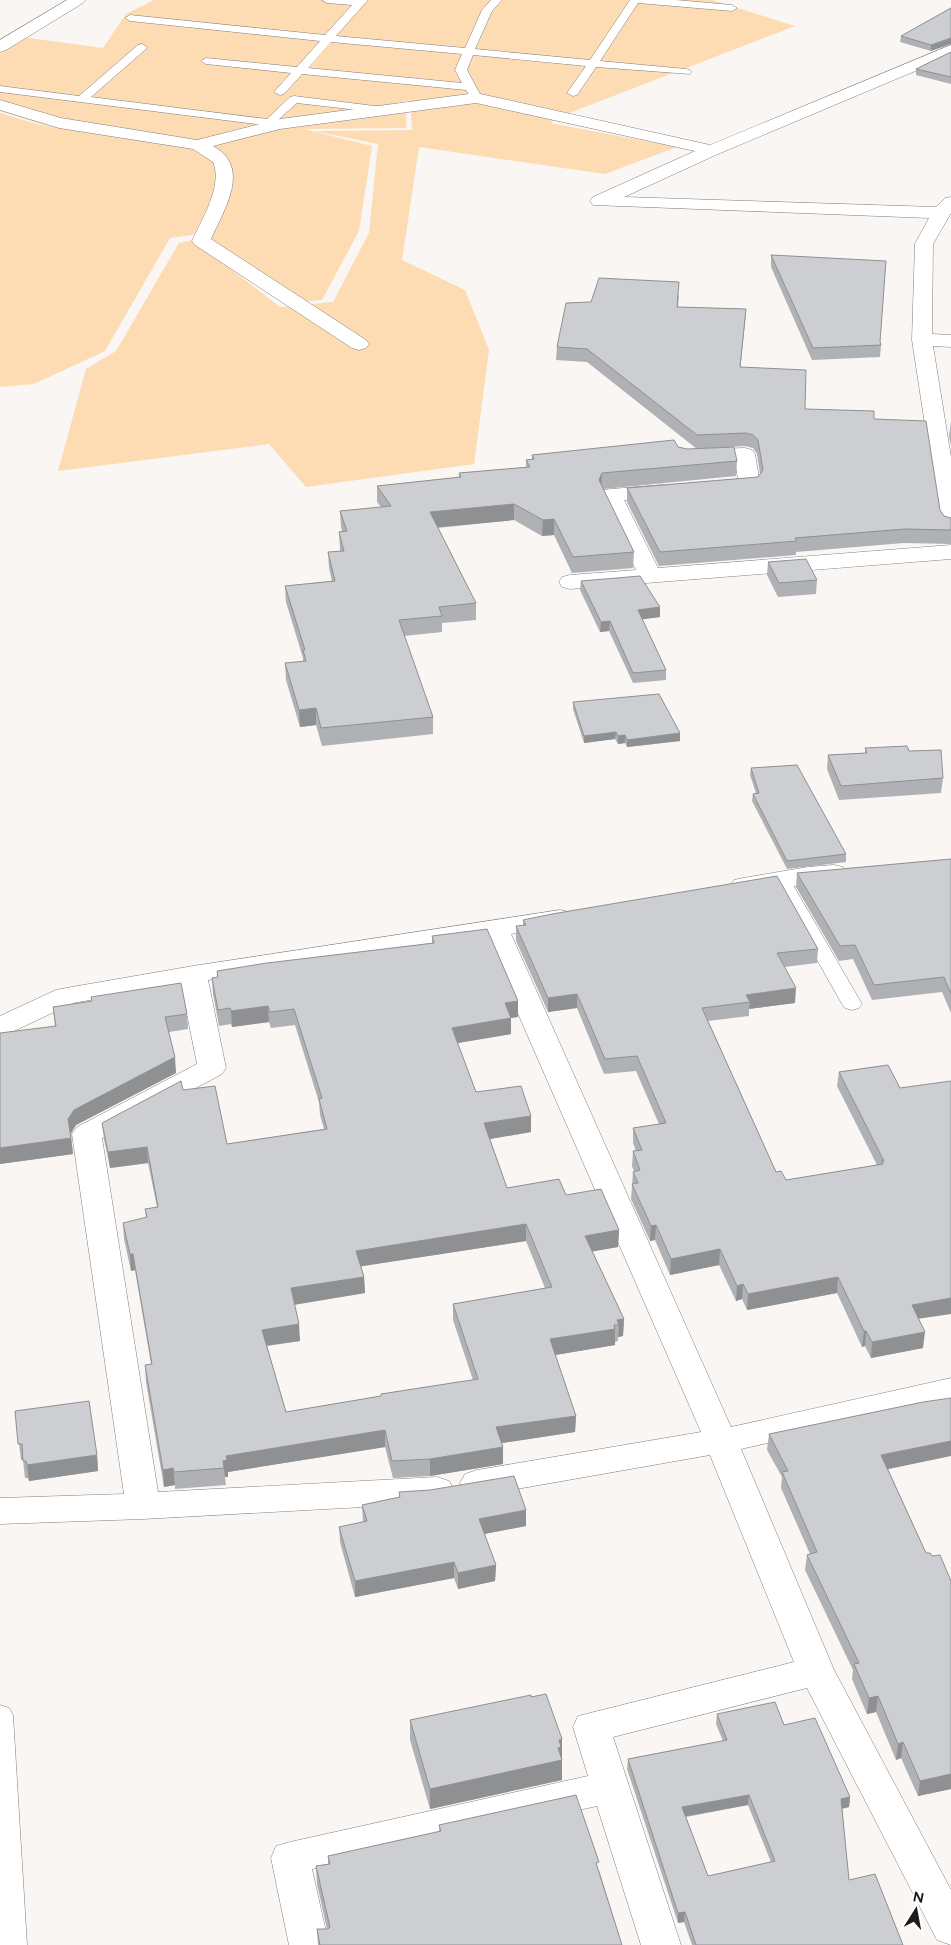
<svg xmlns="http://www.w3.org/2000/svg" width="951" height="1945" viewBox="0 0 951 1945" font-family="Figtree,sans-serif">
<rect width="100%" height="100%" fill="#f9f6f4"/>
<path fill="#fddbb3" d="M 154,0 L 712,0 L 795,26 L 564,115 L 550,123 L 677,147 L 605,174 L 419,147 L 402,260 L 465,290 L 489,350 L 474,464 L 306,487 L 269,444 L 58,471 L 86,369 L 116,351 L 179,243 L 193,240 L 280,307 L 333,302 L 369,233 L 378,144 L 314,131 L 412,130 L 410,100 L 185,146 L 44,125 L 0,111 L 0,52 L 21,37 L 103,48 L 126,14 Z
M 407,103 L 406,128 L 304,129 L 372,146 L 359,231 L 322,300 L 290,303 L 199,234 L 170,238 L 105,351 L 34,384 L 0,387 L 0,113 L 40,125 L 185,147 Z"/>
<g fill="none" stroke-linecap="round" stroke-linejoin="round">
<defs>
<path id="lane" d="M 322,0 L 368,0 L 336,36 L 465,48 L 482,10 L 491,0 L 502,0 L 492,11 L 475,49 L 590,60 L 630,0 L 676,0 L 732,5 L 737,8 L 732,11 L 638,3 L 600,61 L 686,69 L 690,70 L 692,72 L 690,74 L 596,67 L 577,95 L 573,96 L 567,93 L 586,66 L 473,55 L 467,70 L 481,96 L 475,99 L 471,98 L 466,90 L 302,74 L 284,94 L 280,95 L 274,92 L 291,73 L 206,64 L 201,61 L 206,58 L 297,67 L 320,41 L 130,21 L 125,18 L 130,15 L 325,35 L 352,5 L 327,3 ZM 331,42 L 462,54 L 455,70 L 462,83 L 308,68 Z
M 142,44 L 147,47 L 146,49 L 91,97 L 267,119 L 290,97 L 294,96 L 383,107 L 389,110 L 383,113 L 297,103 L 278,120 L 286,124 L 280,127 L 0,92 L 0,86 L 79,96 L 138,45 Z
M 781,875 L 787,876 L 790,880 L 862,1004 L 859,1008 L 852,1010 L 845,1008 L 842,1004 L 772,880 L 775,876 Z
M 0,1705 L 9,1708 L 13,1715 L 27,1945 L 0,1945 Z"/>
<path id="street" d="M 67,0 L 86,0 L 83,3 L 6,50 L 0,52 L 0,40 Z
M 951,45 L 951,56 L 718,154 L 624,197 L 936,207 L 945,198 L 951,197 L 951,213 L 933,244 L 932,334 L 951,335 L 951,347 L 933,346 L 951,457 L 951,530 L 943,528 L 940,523 L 912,340 L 915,244 L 929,218 L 593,205 L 590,201 L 593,197 L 695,151 L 476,103 L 280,129 L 213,146 C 252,167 224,210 211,239 L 366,340 L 369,344 L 366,348 L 359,350 L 352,348 L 195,245 L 192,241 C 202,219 223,186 213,162 L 193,149 L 59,128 L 0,110 L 0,100 L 61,118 L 197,140 L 280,119 L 476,93 L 710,145 Z
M 745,448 L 752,450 L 755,454 L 760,484 L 757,489 C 743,492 725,495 711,492 L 708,487 L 711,482 L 738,479 L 735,461 L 697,462 L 690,460 L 686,456 L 690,452 L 697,450 Z
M 663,485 L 671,486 L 674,491 L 671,496 L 624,500 L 658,568 L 951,545 L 951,559 L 570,589 L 562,587 L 559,582 L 562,577 L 570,575 L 636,570 L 600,495 L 603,490 L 611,489 Z
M 834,865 L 843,867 L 847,873 L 843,879 L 743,894 L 734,892 L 730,886 L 734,880 L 743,878 L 808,867 Z
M 560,910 L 569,912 L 573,918 L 569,924 L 511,934 L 731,1427 L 951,1378 L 951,1402 L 741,1449 L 834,1670 L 951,1890 L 951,1945 L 937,1940 L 807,1688 L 613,1737 L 681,1945 L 641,1945 L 597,1806 L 312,1869 L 329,1945 L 289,1945 L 271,1858 L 276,1846 L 290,1842 L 588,1776 L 573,1727 L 578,1716 L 794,1662 L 710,1455 L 477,1496 L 465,1492 L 460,1483 L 465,1474 L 477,1470 L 701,1432 L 485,938 L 208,980 L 226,1068 L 222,1074 L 102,1138 L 158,1492 L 437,1477 L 449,1481 L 454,1490 L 449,1499 L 437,1503 L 143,1519 L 0,1524 L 0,1498 L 124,1494 L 72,1134 L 77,1127 L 197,1064 L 181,984 L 73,1003 L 10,1033 L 0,1036 L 0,1016 L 56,990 L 66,988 L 193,966 Z"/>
</defs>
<use href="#lane" stroke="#817f7d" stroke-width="1"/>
<use href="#street" stroke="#817f7d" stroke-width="1"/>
<use href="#lane" fill="#fff" fill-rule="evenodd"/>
<use href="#street" fill="#fff" fill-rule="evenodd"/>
</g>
<path fill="#afb1b4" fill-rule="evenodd" d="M 951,8 L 931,51 L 900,42 L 901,36 Z
M 951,52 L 951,84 L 916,75 L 916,69 Z
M 771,255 L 880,342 L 881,345 L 880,357 L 812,360 L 771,267 Z
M 679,295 L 678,307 L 746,309 L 740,367 L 805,409 L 874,419 L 944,516 L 951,518 L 951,544 L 904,543 L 796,552 L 796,555 L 659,566 L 627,502 L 627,488 L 758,477 L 760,474 L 757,454 L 753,448 L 745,446 L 697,449 L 587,362 L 556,360 L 557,347 L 591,302 Z
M 951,422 L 951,445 L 949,436 Z
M 678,447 L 737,461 L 736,476 L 603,489 L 634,552 L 633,568 L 572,573 L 554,535 L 542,536 L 514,520 L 437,528 L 476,603 L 476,620 L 442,623 L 442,632 L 404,636 L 433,717 L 433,734 L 322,746 L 316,725 L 300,727 L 286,680 L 285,663 L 303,662 L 303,658 L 286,602 L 285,586 L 332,581 L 329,568 L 328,552 L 340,551 L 339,532 L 342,531 L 341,527 L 340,511 L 381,507 L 377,502 L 377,486 L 459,477 L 459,473 L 526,467 L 526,460 L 532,459 L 532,455 Z
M 768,562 L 817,580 L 816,594 L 778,597 L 767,575 Z
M 581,581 L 660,617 L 642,619 L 666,670 L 666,680 L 633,683 L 609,631 L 600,632 L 580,590 Z
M 573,702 L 680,733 L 680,741 L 627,747 L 625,743 L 618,744 L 615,739 L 584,743 L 573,709 Z
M 865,748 L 909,751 L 943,778 L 941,793 L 839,800 L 827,769 L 828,755 L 865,753 Z
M 751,768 L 846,854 L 846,862 L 787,869 L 752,801 L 753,794 L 756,793 L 750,775 Z
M 951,859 L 951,1013 L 942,992 L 872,1000 L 853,959 L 839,961 L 796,887 L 797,873 Z
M 523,920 L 818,949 L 817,963 L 784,967 L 795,1003 L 749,1009 L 749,1016 L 708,1021 L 776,1172 L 786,1180 L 877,1165 L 837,1086 L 839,1072 L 888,1065 L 919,1319 L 923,1348 L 871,1358 L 865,1346 L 862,1347 L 837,1293 L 747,1310 L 742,1299 L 736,1301 L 719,1265 L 670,1275 L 655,1240 L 650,1241 L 631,1199 L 633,1172 L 634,1171 L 632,1166 L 633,1151 L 636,1151 L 633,1143 L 633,1128 L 659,1124 L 636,1071 L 604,1074 L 577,1008 L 548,1012 L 516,941 L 516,926 L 523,926 Z
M 432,936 L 518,1001 L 518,1017 L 511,1018 L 511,1034 L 457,1043 L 476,1092 L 531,1116 L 531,1132 L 490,1139 L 507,1188 L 566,1195 L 619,1230 L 618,1247 L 592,1251 L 624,1319 L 623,1336 L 618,1337 L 618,1341 L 615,1342 L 615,1345 L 555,1355 L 576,1416 L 575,1432 L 502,1443 L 503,1447 L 503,1464 L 430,1476 L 393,1478 L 385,1447 L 228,1472 L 228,1477 L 225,1477 L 226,1485 L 175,1489 L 175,1485 L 164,1487 L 146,1382 L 145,1365 L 151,1364 L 135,1270 L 131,1271 L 124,1239 L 123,1223 L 146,1218 L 145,1209 L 157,1207 L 148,1163 L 110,1168 L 104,1139 L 102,1123 L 183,1090 L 227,1144 L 324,1129 L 320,1115 L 319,1102 L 295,1025 L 271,1028 L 269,1022 L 232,1027 L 231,1024 L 219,1026 L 213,994 L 212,978 L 217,977 L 217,971 L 432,943 ZM 526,1241 L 545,1288 L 453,1304 L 453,1320 L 473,1380 L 381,1394 L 381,1396 L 286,1412 L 267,1346 L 300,1341 L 294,1305 L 365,1293 L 364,1277 L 361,1266 Z
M 53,1007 L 187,1014 L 188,1029 L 169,1032 L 176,1073 L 76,1125 L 71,1134 L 73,1154 L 0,1164 L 0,1033 L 55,1027 Z
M 15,1411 L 97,1455 L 98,1471 L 29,1481 L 28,1478 L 25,1478 L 23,1460 L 21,1460 Z
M 769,1434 L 888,1469 L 926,1553 L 932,1556 L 951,1581 L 951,1789 L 918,1796 L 901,1758 L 896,1760 L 876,1712 L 867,1714 L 852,1679 L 853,1670 L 805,1570 L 807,1555 L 810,1554 L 781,1488 L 782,1477 L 767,1450 Z
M 399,1492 L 526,1526 L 484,1534 L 496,1565 L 495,1581 L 458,1589 L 454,1578 L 355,1597 L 340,1542 L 339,1527 L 363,1522 L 362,1505 L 399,1497 Z
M 717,1714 L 784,1725 L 850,1797 L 849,1807 L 842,1809 L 849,1880 L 903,1945 L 692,1945 L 684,1922 L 678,1923 L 627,1769 L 628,1759 L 723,1741 L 716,1724 ZM 748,1805 L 771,1862 L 708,1876 L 686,1817 Z
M 410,1720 L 562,1758 L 562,1780 L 430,1809 L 410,1740 Z
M 439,1825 L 599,1870 L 622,1945 L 318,1945 L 317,1929 L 327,1929 L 317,1884 L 316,1866 L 328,1864 L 328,1856 L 439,1832 Z"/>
<path fill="#8f9092" d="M 951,38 L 951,44 L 931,51 L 931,45 Z
M 746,309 L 745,322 L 739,380 L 740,367 Z
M 602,473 L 601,489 L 599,480 Z
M 514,504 L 514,520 L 430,528 L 430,512 Z
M 554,519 L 554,535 L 542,536 L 543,520 Z
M 660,607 L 660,617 L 638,620 L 638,610 Z
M 610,621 L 609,631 L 600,632 L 601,622 Z
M 316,708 L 316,725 L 300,727 L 299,710 Z
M 616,732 L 615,739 L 584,743 L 584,736 Z
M 680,733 L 680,741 L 627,747 L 627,740 Z
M 625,735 L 625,743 L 618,744 L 618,736 Z
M 796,988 L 795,1003 L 749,1009 L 750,1002 L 746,995 Z
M 577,994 L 577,1008 L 548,1012 L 548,998 Z
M 518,1001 L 518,1017 L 505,1019 L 505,1003 Z
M 268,1006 L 269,1022 L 232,1027 L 231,1011 Z
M 511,1018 L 511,1034 L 452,1044 L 452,1028 Z
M 175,1057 L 176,1073 L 76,1125 L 70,1134 L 68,1119 L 74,1110 Z
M 531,1116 L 531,1132 L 484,1140 L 484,1123 Z
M 71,1138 L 73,1154 L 0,1164 L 0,1148 Z
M 147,1147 L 148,1163 L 110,1168 L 108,1152 Z
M 526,1224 L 526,1241 L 357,1267 L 356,1251 Z
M 656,1225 L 655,1240 L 650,1241 L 651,1226 Z
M 619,1230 L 618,1247 L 584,1253 L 585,1236 Z
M 720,1249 L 719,1265 L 670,1275 L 671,1259 Z
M 130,1254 L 133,1254 L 135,1270 L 131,1271 Z
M 364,1277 L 365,1293 L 292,1305 L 291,1288 Z
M 838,1277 L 837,1293 L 747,1310 L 748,1294 Z
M 743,1284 L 742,1299 L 736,1301 L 737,1286 Z
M 951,1298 L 951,1314 L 910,1320 L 912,1305 Z
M 624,1319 L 623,1336 L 618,1337 L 619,1325 L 617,1320 Z
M 299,1324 L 300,1341 L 263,1346 L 262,1330 Z
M 615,1329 L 615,1345 L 549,1356 L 550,1339 Z
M 864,1331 L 866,1331 L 865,1346 L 862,1347 Z
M 925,1332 L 923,1348 L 871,1358 L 872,1342 Z
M 576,1416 L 575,1432 L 496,1444 L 496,1427 Z
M 385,1430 L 385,1447 L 228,1472 L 228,1477 L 225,1477 L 223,1461 L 226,1456 Z
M 951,1441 L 951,1456 L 879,1471 L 881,1455 Z
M 503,1447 L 503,1464 L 430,1476 L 430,1459 Z
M 97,1455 L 98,1471 L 29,1481 L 27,1465 Z
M 173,1468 L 175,1485 L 164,1487 L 163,1470 Z
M 526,1510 L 526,1526 L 479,1535 L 479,1519 Z
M 454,1562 L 454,1578 L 355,1597 L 355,1581 Z
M 496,1565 L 495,1581 L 458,1589 L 458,1573 Z
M 878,1696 L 876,1712 L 867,1714 L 869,1698 Z
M 562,1739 L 562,1780 L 430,1809 L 430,1789 Z
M 903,1742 L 901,1758 L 896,1760 L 898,1744 Z
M 951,1774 L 951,1789 L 918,1796 L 920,1781 Z
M 749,1795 L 748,1805 L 682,1817 L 682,1807 Z
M 850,1797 L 849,1807 L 840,1809 L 841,1799 Z
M 685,1912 L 684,1922 L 678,1923 L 678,1913 Z"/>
<path fill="#ccced1" stroke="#8f9092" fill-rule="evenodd" d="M 951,8 L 951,38 L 931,45 L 901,36 Z
M 951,52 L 951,77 L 916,69 Z
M 771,255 L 886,261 L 880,342 L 881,345 L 813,348 Z
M 599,278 L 679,282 L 677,307 L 746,309 L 740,367 L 806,370 L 805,409 L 874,411 L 874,419 L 926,421 L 940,510 L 944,516 L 951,518 L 951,530 L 905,529 L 795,538 L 797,541 L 660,552 L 627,488 L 758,477 L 763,470 L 758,440 L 753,435 L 746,433 L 697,435 L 587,349 L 557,347 L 566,303 L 591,302 Z
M 674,440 L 678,447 L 687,449 L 734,447 L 737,461 L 602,473 L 599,480 L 634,552 L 573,557 L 554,519 L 543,520 L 514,504 L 430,512 L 476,603 L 439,607 L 442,616 L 399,620 L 433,717 L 321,728 L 316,708 L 299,710 L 285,663 L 306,661 L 303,650 L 305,650 L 285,586 L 335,581 L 328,552 L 344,551 L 339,532 L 347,531 L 340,511 L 391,506 L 377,486 L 461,477 L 459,473 L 530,467 L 526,460 L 534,459 L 532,455 Z
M 806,559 L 817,580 L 779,583 L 768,562 Z
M 640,576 L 660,607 L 638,610 L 666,670 L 633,673 L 610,621 L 601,622 L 581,581 Z
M 659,694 L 680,733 L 627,740 L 625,735 L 618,736 L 616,732 L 584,736 L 573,702 Z
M 907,746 L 909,751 L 941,750 L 943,778 L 841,786 L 828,755 L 867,753 L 865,748 Z
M 797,765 L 846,854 L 787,861 L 753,794 L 759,793 L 751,768 Z
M 951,859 L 951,994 L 944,977 L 874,985 L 855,945 L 840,946 L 797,873 Z
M 777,876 L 818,949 L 777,953 L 796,988 L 746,995 L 750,1002 L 702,1008 L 776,1172 L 781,1171 L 786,1180 L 883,1164 L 882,1161 L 884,1161 L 839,1072 L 888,1065 L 900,1088 L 951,1081 L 951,1298 L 912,1305 L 925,1332 L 872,1342 L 866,1331 L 864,1331 L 838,1277 L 748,1294 L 743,1284 L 737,1286 L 720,1249 L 671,1259 L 656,1225 L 651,1226 L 632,1184 L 638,1183 L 633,1172 L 640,1170 L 633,1151 L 642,1150 L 633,1128 L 666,1123 L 637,1056 L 605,1059 L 577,994 L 548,998 L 516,926 L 526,925 L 523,920 L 552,914 Z
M 487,929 L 518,1001 L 505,1003 L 511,1018 L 452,1028 L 476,1092 L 521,1086 L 531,1116 L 484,1123 L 507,1188 L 559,1179 L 566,1195 L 601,1189 L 619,1230 L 585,1236 L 624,1319 L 617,1320 L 619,1325 L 614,1325 L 615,1329 L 550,1339 L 576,1416 L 496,1427 L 503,1447 L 430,1459 L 392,1461 L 385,1430 L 226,1456 L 227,1460 L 223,1461 L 224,1468 L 174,1472 L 173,1468 L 163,1470 L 145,1365 L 152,1364 L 133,1254 L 130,1254 L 123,1223 L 147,1217 L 145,1209 L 158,1207 L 147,1147 L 108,1152 L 102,1123 L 181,1081 L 183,1090 L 215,1086 L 227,1144 L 327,1129 L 319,1099 L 322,1098 L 294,1009 L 270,1012 L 268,1006 L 231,1011 L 230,1008 L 218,1010 L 212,978 L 218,977 L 217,971 L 267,963 L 434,943 L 432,936 ZM 526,1224 L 552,1287 L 453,1304 L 478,1379 L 381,1394 L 381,1396 L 286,1412 L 262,1330 L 299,1324 L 291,1288 L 364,1277 L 356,1251 Z
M 181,983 L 187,1014 L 165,1017 L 175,1057 L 74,1110 L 68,1119 L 71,1138 L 0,1148 L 0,1033 L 56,1026 L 53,1007 L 92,1001 L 91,997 Z
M 951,1398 L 951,1441 L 881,1455 L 926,1553 L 930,1553 L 932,1556 L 940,1555 L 951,1581 L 951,1774 L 920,1781 L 903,1742 L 898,1744 L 878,1696 L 869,1698 L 854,1664 L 859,1663 L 807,1555 L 817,1552 L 782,1472 L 788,1471 L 769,1434 L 923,1402 Z
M 89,1401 L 97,1455 L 27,1465 L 26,1461 L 23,1461 L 22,1444 L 18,1444 L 15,1411 Z
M 514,1476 L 526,1510 L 479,1519 L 496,1565 L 458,1573 L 454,1562 L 355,1581 L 339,1527 L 367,1521 L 362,1505 L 400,1497 L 399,1492 L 430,1490 Z
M 546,1694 L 562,1739 L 559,1740 L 561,1747 L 558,1748 L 562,1760 L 430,1789 L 410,1720 L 531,1695 L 531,1697 Z
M 775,1702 L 784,1725 L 815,1718 L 850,1797 L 841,1799 L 849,1880 L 875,1874 L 903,1945 L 696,1945 L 685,1912 L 678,1913 L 628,1759 L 727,1740 L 717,1714 ZM 749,1795 L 775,1861 L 708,1876 L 682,1807 Z
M 576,1795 L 599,1862 L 596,1863 L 622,1945 L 320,1945 L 317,1929 L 328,1929 L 330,1927 L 316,1866 L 330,1864 L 328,1856 L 441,1831 L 439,1825 Z"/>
<g transform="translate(916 1910) rotate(11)" stroke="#ffffff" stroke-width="4" paint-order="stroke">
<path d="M0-4L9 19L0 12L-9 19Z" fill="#1d1c1b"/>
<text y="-8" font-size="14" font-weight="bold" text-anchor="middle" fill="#1d1c1b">N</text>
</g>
</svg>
